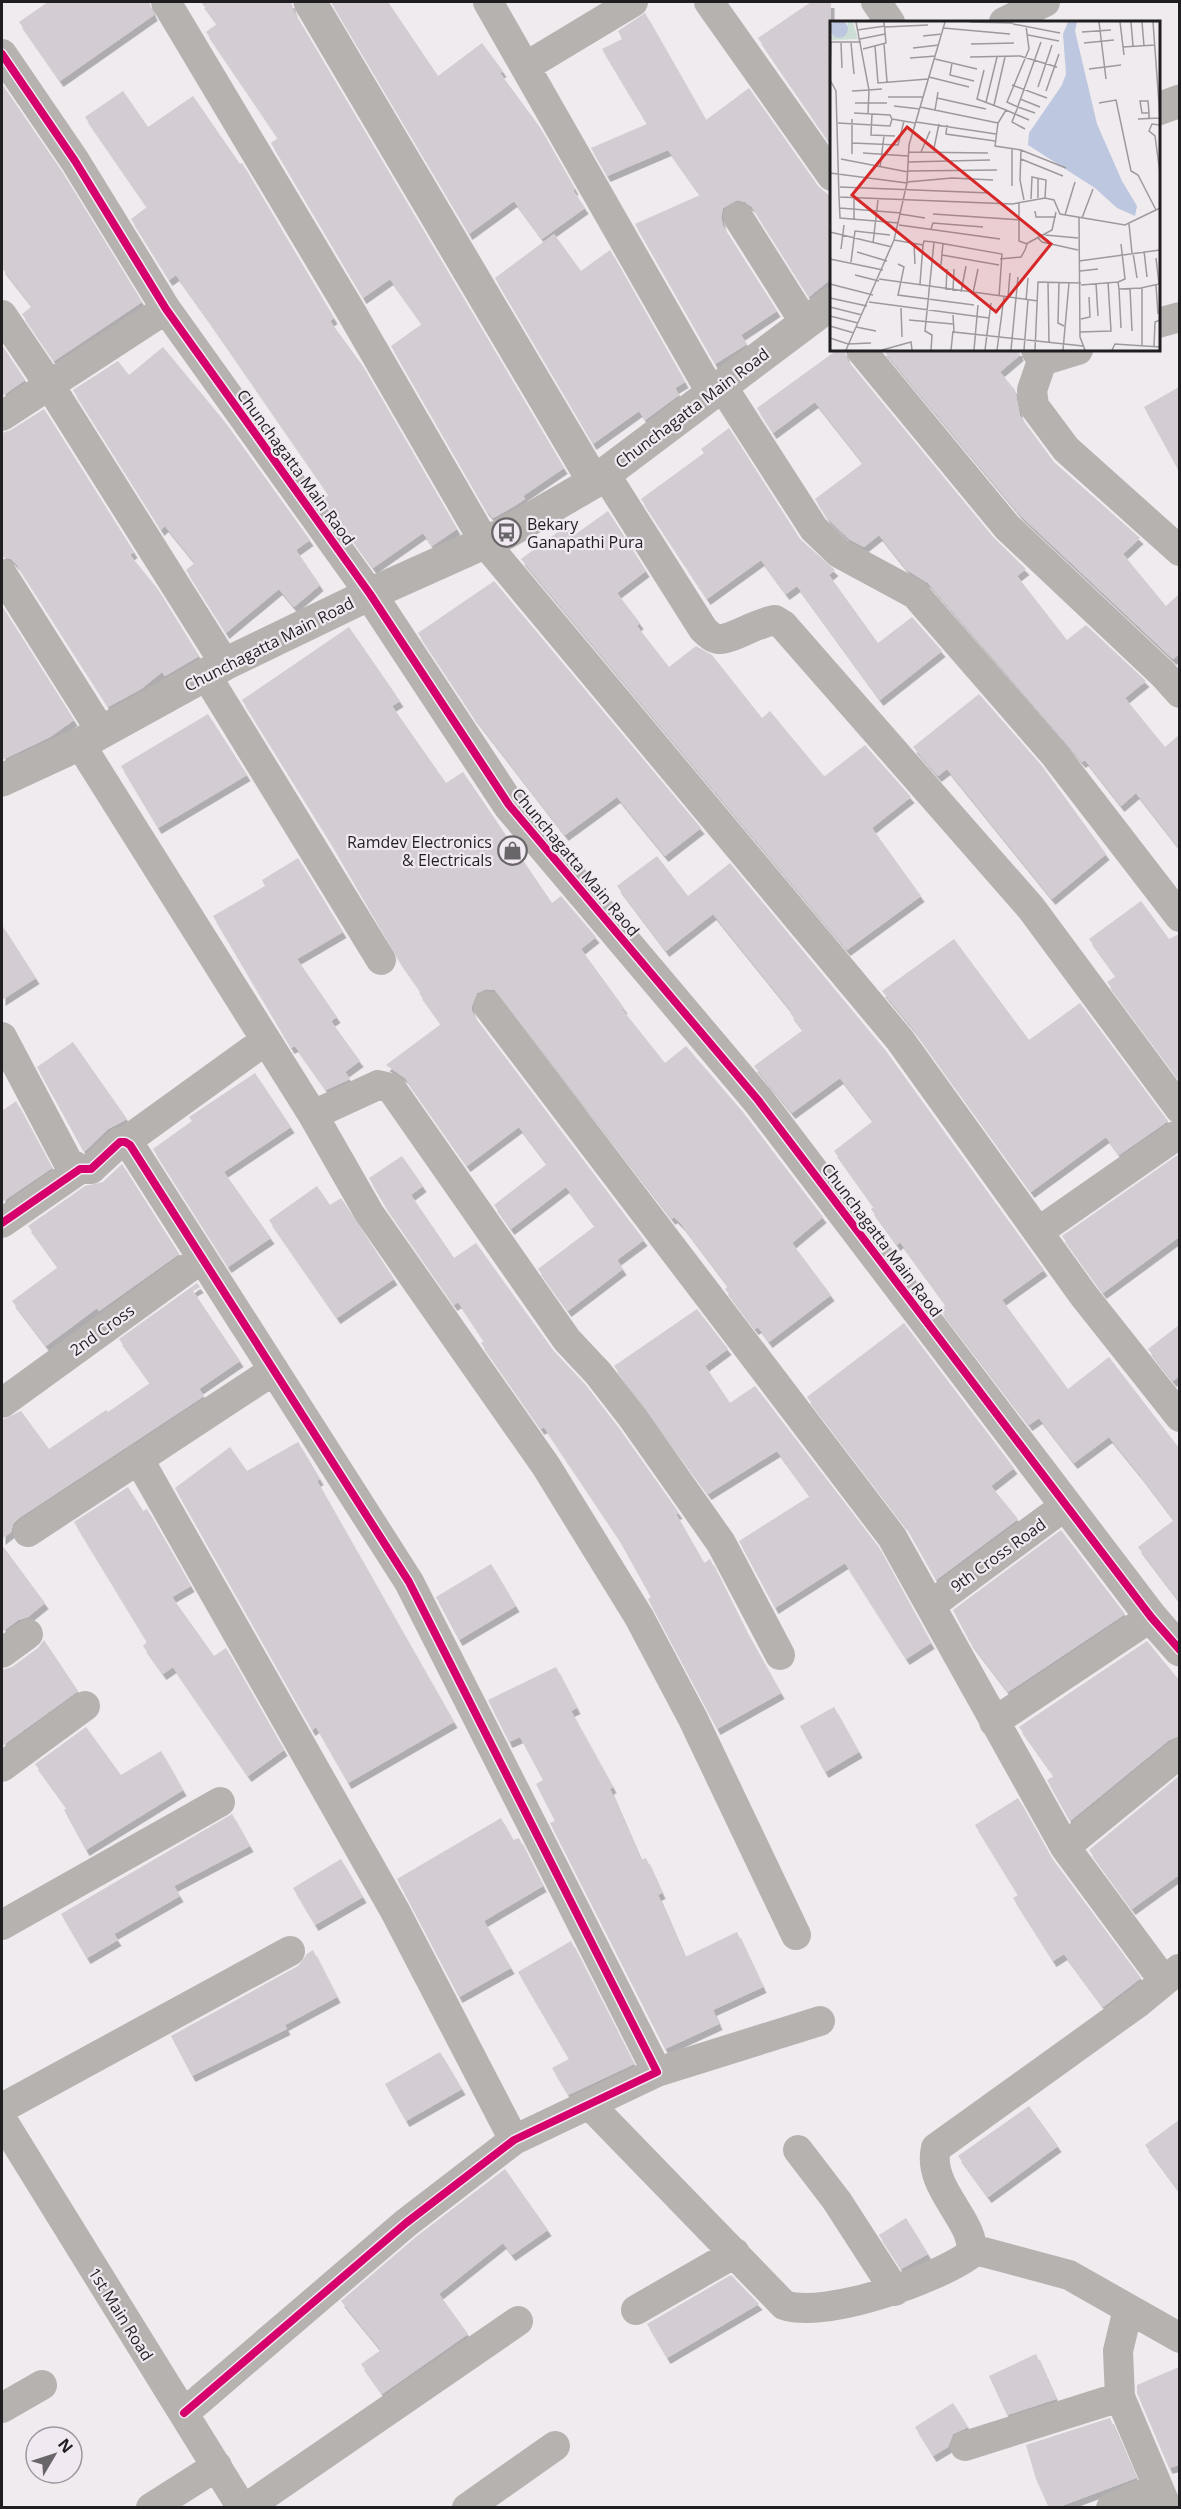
<svg xmlns="http://www.w3.org/2000/svg" width="1181" height="2509" viewBox="0 0 1181 2509" font-family="'Open Sans',sans-serif">
<defs>
<filter id="shadow"><feDropShadow dx="3.5" dy="6" stdDeviation="0" flood-color="#0004"/></filter>
</defs>
<rect width="100%" height="100%" fill="#efebef"/>
<path fill="#d3ccd2" filter="url(#shadow)" d="M 48,2 L 149,2 L 154,15 L 60,81 L 19,22 Z
M 201,2 L 291,2 L 294,12 L 564,468 L 523,496 L 525,499 L 516,505 L 493,518 L 485,509 L 391,346 L 422,324 L 390,279 L 363,298 L 271,143 L 278,138 L 206,32 L 217,24 Z
M 331,2 L 388,2 L 438,76 L 482,43 L 503,71 L 500,73 L 539,126 L 575,189 L 573,190 L 585,208 L 542,239 L 514,201 L 469,234 Z
M 811,2 L 831,2 L 831,137 L 828,140 L 758,38 Z
M 645,13 L 706,120 L 749,88 L 818,186 L 831,197 L 831,279 L 809,297 L 752,207 L 745,202 L 737,200 L 723,208 L 721,217 L 723,226 L 777,311 L 741,335 L 747,344 L 715,364 L 635,224 L 700,195 L 668,150 L 607,176 L 591,148 L 647,124 L 602,49 L 622,39 L 618,31 Z
M 2,84 L 61,170 L 142,302 L 54,361 L 22,314 L 32,306 L 2,268 Z
M 123,91 L 148,127 L 193,96 L 240,164 L 242,163 L 334,318 L 330,321 L 362,365 L 457,529 L 432,546 L 423,533 L 373,568 L 323,499 L 329,495 L 206,317 L 176,275 L 169,280 L 131,219 L 147,207 L 85,117 Z
M 554,234 L 581,271 L 610,250 L 685,382 L 675,388 L 679,395 L 645,420 L 639,411 L 593,444 L 495,278 Z
M 2,345 L 25,380 L 2,396 Z
M 163,347 L 225,422 L 310,540 L 296,550 L 320,585 L 294,607 L 279,589 L 226,633 L 186,570 L 195,563 L 165,526 L 161,530 L 73,390 L 118,361 L 129,375 Z
M 837,350 L 844,350 L 848,361 L 994,538 L 1026,569 L 1017,576 L 1067,640 L 1086,625 L 1146,681 L 1125,698 L 1165,747 L 1179,735 L 1179,848 L 1136,793 L 1121,806 L 1085,760 L 1082,762 L 928,583 L 907,570 L 879,535 L 864,547 L 849,539 L 827,518 L 815,499 L 863,463 L 815,402 L 773,433 L 757,408 Z
M 883,350 L 1019,350 L 1020,355 L 1000,372 L 1015,390 L 1020,416 L 1054,462 L 1140,538 L 1123,554 L 1166,606 L 1179,594 L 1179,654 L 1173,659 L 1020,515 Z
M 1179,387 L 1179,471 L 1144,407 Z
M 44,409 L 134,552 L 130,555 L 157,588 L 199,656 L 165,676 L 162,672 L 141,689 L 108,707 L 17,565 L 11,559 L 2,557 L 2,433 L 11,430 Z
M 729,428 L 800,539 L 835,570 L 829,575 L 878,643 L 912,617 L 942,651 L 880,700 L 797,586 L 786,594 L 761,560 L 707,599 L 641,499 L 704,453 L 701,449 Z
M 608,511 L 646,571 L 617,593 L 640,623 L 637,626 L 669,667 L 696,646 L 712,655 L 762,718 L 770,711 L 823,775 L 825,776 L 865,745 L 911,797 L 872,828 L 921,896 L 847,950 L 521,559 L 566,526 L 573,536 Z
M 494,581 L 701,828 L 665,856 L 617,797 L 565,835 L 473,716 L 418,633 Z
M 2,606 L 74,720 L 50,737 L 2,760 Z
M 349,627 L 400,701 L 392,706 L 446,783 L 463,772 L 552,903 L 561,896 L 596,937 L 581,949 L 624,1008 L 622,1009 L 665,1063 L 686,1046 L 743,1112 L 823,1217 L 792,1243 L 831,1295 L 769,1342 L 758,1327 L 755,1329 L 725,1289 L 728,1286 L 682,1225 L 674,1217 L 672,1219 L 495,990 L 486,989 L 477,993 L 471,1008 L 474,1016 L 644,1240 L 617,1260 L 623,1269 L 568,1311 L 538,1269 L 595,1226 L 566,1187 L 511,1229 L 494,1205 L 547,1164 L 519,1127 L 467,1166 L 405,1078 L 386,1065 L 441,1024 L 419,993 L 421,992 L 398,959 L 329,840 L 242,700 Z
M 979,694 L 1042,766 L 1106,854 L 1052,899 L 947,769 L 938,776 L 913,747 Z
M 208,714 L 247,775 L 158,828 L 121,766 Z
M 657,856 L 688,896 L 730,863 L 886,1051 L 1044,1270 L 1002,1300 L 1068,1389 L 1109,1357 L 1179,1448 L 1179,1601 L 1138,1547 L 1174,1520 L 1140,1475 L 1109,1437 L 1074,1463 L 1039,1418 L 1029,1425 L 940,1309 L 946,1305 L 900,1242 L 897,1245 L 871,1209 L 874,1207 L 834,1151 L 873,1121 L 840,1078 L 792,1113 L 754,1066 L 803,1030 L 790,1013 L 792,1012 L 713,914 L 666,951 L 617,886 Z
M 298,858 L 343,932 L 297,959 L 337,1017 L 331,1021 L 360,1061 L 345,1072 L 350,1079 L 326,1090 L 295,1046 L 291,1048 L 213,916 L 265,886 L 262,880 Z
M 1141,901 L 1169,939 L 1179,934 L 1179,1079 L 1107,982 L 1116,976 L 1089,939 Z
M 2,925 L 36,978 L 2,1000 Z
M 954,939 L 1029,1040 L 1080,1003 L 1168,1121 L 1119,1155 L 1106,1137 L 1031,1192 L 914,1030 L 882,991 Z
M 73,1042 L 127,1119 L 108,1129 L 84,1152 L 37,1067 Z
M 255,1073 L 291,1127 L 224,1172 L 271,1238 L 228,1267 L 153,1149 L 192,1121 L 189,1117 Z
M 16,1101 L 52,1168 L 2,1202 L 2,1111 Z
M 1179,1154 L 1179,1237 L 1103,1293 L 1062,1236 Z
M 402,1156 L 423,1186 L 411,1195 L 454,1258 L 476,1243 L 553,1350 L 585,1384 L 619,1428 L 679,1513 L 676,1514 L 704,1563 L 710,1559 L 744,1627 L 781,1693 L 717,1729 L 648,1599 L 651,1597 L 617,1536 L 544,1427 L 541,1429 L 481,1343 L 484,1341 L 458,1302 L 454,1305 L 384,1204 L 369,1178 Z
M 122,1164 L 179,1254 L 99,1311 L 97,1308 L 46,1346 L 12,1301 L 58,1267 L 28,1226 L 85,1186 L 103,1182 Z
M 317,1186 L 330,1205 L 341,1198 L 394,1279 L 337,1318 L 269,1220 Z
M 197,1283 L 200,1287 L 193,1291 L 240,1361 L 199,1389 L 204,1396 L 19,1518 L 13,1524 L 11,1532 L 2,1539 L 2,1420 L 21,1411 L 49,1449 L 106,1410 L 108,1412 L 150,1383 L 119,1339 Z
M 697,1309 L 728,1349 L 705,1366 L 730,1403 L 755,1386 L 878,1546 L 931,1643 L 906,1659 L 845,1563 L 775,1608 L 739,1541 L 810,1496 L 777,1451 L 708,1494 L 614,1366 Z
M 904,1323 L 1014,1468 L 991,1486 L 1018,1519 L 936,1580 L 906,1527 L 807,1397 Z
M 1179,1325 L 1179,1376 L 1173,1381 L 1148,1349 Z
M 298,1442 L 320,1479 L 317,1481 L 454,1722 L 348,1783 L 316,1727 L 312,1730 L 175,1488 L 230,1447 L 247,1471 Z
M 128,1487 L 143,1511 L 147,1509 L 191,1586 L 172,1597 L 214,1656 L 226,1648 L 284,1750 L 248,1776 L 173,1667 L 163,1674 L 143,1646 L 147,1642 L 74,1522 Z
M 1061,1530 L 1125,1614 L 1008,1692 L 970,1642 L 953,1610 Z
M 2,1545 L 45,1603 L 28,1617 L 18,1620 L 2,1632 Z
M 491,1564 L 516,1606 L 459,1640 L 436,1597 Z
M 44,1640 L 78,1691 L 2,1746 L 2,1670 L 12,1667 L 38,1648 Z
M 1147,1641 L 1179,1680 L 1179,1736 L 1169,1740 L 1070,1821 L 1047,1780 L 1054,1776 L 1019,1727 Z
M 556,1667 L 577,1708 L 571,1711 L 613,1787 L 610,1789 L 641,1860 L 646,1858 L 662,1893 L 658,1895 L 685,1957 L 737,1932 L 763,1987 L 713,2010 L 719,2024 L 665,2049 L 550,1823 L 555,1821 L 536,1784 L 543,1780 L 520,1737 L 509,1742 L 488,1700 Z
M 834,1707 L 859,1752 L 825,1772 L 800,1726 Z
M 86,1727 L 121,1775 L 161,1751 L 183,1790 L 86,1850 L 64,1810 L 67,1808 L 35,1764 Z
M 1179,1776 L 1179,1875 L 1132,1909 L 1089,1850 Z
M 1018,1798 L 1051,1857 L 1141,1978 L 1103,2007 L 1064,1954 L 1053,1961 L 1013,1898 L 1018,1895 L 975,1825 Z
M 232,1814 L 250,1846 L 174,1886 L 180,1896 L 114,1934 L 118,1940 L 87,1958 L 61,1914 Z
M 501,1818 L 513,1840 L 519,1838 L 543,1886 L 484,1921 L 511,1968 L 459,1997 L 397,1879 Z
M 341,1859 L 363,1897 L 315,1925 L 293,1888 Z
M 571,1941 L 634,2064 L 568,2095 L 552,2068 L 569,2059 L 518,1972 Z
M 313,1950 L 337,1997 L 285,2025 L 287,2029 L 192,2076 L 171,2036 L 298,1966 L 307,1954 Z
M 440,2052 L 462,2089 L 406,2121 L 385,2084 Z
M 1029,2106 L 1058,2146 L 988,2197 L 958,2156 Z
M 1179,2120 L 1179,2191 L 1145,2145 Z
M 505,2169 L 548,2230 L 512,2255 L 503,2243 L 439,2294 L 468,2334 L 382,2394 L 361,2364 L 381,2350 L 341,2301 L 417,2236 Z
M 906,2218 L 928,2254 L 901,2269 L 879,2235 Z
M 731,2275 L 759,2304 L 667,2358 L 647,2324 Z
M 1036,2354 L 1056,2399 L 1007,2415 L 989,2376 Z
M 1179,2367 L 1179,2465 L 1169,2468 L 1137,2393 L 1137,2385 Z
M 953,2403 L 968,2427 L 953,2434 L 948,2447 L 933,2456 L 915,2427 Z
M 1110,2418 L 1136,2478 L 1056,2508 L 1049,2508 L 1036,2479 L 1026,2445 Z"/>
<g fill="none" stroke-linecap="round" stroke-linejoin="round">
<path stroke="#b6b2b0" stroke-width="30" d="M 166,2 L 353,315 L 485,543 L 900,1040 L 1084,1296 L 1180,1417
M 488,2 L 712,394
M 709,2 L 832,176
M 876,2 L 890,22
M 1004,22 L 1045,2
M 2,54 L 75,161 L 166,309 L 370,594
M 525,67 L 633,2
M 738,217 L 805,323
M 2,315 L 50,386 L 225,664
M 1158,323 L 1180,317
M 861,350 L 1007,527 L 1163,674 L 1180,693
M 1036,350 L 1042,361 L 1032,390 L 1034,406 L 1066,449 L 1180,551
M 1042,361 L 1078,350
M 722,386 L 814,529 L 839,553 L 915,594 L 1055,755 L 1180,917
M 2,416 L 166,309
M 605,474 L 703,629 C 708,634 713,639 720,639 C 733,639 758,622 775,620 L 783,625 L 1031,908 L 1180,1109
M 2,574 L 101,731
M 206,675 L 381,960
M 80,744 L 313,1115 L 369,1213 L 546,1466 L 639,1617 L 693,1719 L 796,1935
M 488,1006 L 892,1537 L 1065,1847 L 1164,1981
M 2,1037 L 68,1162 L 80,1169
M 313,1115 L 378,1085 L 391,1088 L 567,1340 L 598,1373 L 633,1418 L 721,1543 L 780,1655
M 125,1142 L 266,1040
M 2,1223 L 80,1169 L 91,1169 L 120,1142 L 125,1142 L 130,1145 L 409,1582 L 657,2072 L 514,2140 L 406,2223 L 184,2413
M 1038,1232 L 1180,1133
M 2,1403 L 202,1258
M 138,1458 L 395,1911 L 514,2140
M 28,1532 L 274,1370
M 931,1605 L 1066,1505
M 2,1653 L 28,1634
M 994,1722 L 1151,1617
M 2,1767 L 85,1706
M 1065,1847 L 1180,1753
M 2,1925 L 220,1802
M 657,2072 L 820,2021
M 590,2105 L 784,2305 C 826,2319 935,2280 971,2254 C 978,2223 926,2188 936,2148 L 1139,2002 L 1179,1969
M 2,2108 L 290,1951
M 2,2120 L 242,2508
M 798,2150 L 837,2201 L 895,2291
M 972,2249 L 1069,2275 L 1180,2338
M 1128,2309 L 1118,2351 L 1120,2397 L 1167,2508
M 636,2310 L 735,2253
M 2,2408 L 42,2385
M 965,2446 L 1120,2397
M 151,2508 L 217,2466
M 246,2508 L 518,2321
M 467,2508 L 555,2446
M 1111,2508 L 1158,2487"/>
<path stroke="#b6b2b0" stroke-width="33" d="M 310,2 L 594,482
M 1158,109 L 1180,101
M 370,594 L 509,805 L 758,1100 L 1151,1617 L 1180,1650
M 2,780 L 80,744 L 225,664 L 370,594 L 506,533 L 594,482 L 832,303"/>
<defs>
<path id="cycleway" d="M 2,54 L 75,161 L 166,309 L 370,594 L 509,805 L 758,1100 L 1151,1617 L 1180,1650
M 2,1223 L 80,1169 L 91,1169 L 120,1142 L 125,1142 L 130,1145 L 409,1582 L 657,2072 L 514,2140 L 406,2223 L 184,2413"/>
</defs>
<use href="#cycleway" stroke="#f1e9f1" stroke-width="11"/>
<use href="#cycleway" stroke="#d6006c" stroke-width="8"/>
</g>
<defs>
<symbol id="bus-ring" viewBox="-11 -11 22 22"><circle r="9.5" fill="#f1e9f1" stroke="#696669" stroke-width="1.5"/><path d="M-5-6H5V4H4V6H2V4H-2V6H-4V4H-5ZM-3.5-4V0h7V-4ZM-3.5 1.2v1.5H-2V1.2ZM2 1.2v1.5H3.5V1.2Z" fill="#696669"/></symbol>
<symbol id="shop-ring" viewBox="-11 -11 22 22"><circle r="9.5" fill="#f1e9f1" stroke="#696669" stroke-width="1.5"/><path d="M-5-2.5h2.3a2.7 3.5 0 0 1 5.4 0H5L5.5 6h-11ZM-1.5-2.5h3a1.5 2.3 0 0 0-3 0Z" fill="#696669"/></symbol>
</defs>
<g fill-rule="evenodd">
<use href="#bus-ring" x="490" y="516" width="33" height="33"/>
<use href="#shop-ring" x="496" y="834" width="33" height="33"/>
</g>
<g text-anchor="middle" stroke-width="4.5" stroke-linejoin="round" paint-order="stroke">
<g font-size="16" fill="#211e21" stroke="#f1e9f1">
<text transform="translate(692 408) rotate(-37)" y="6">Chunchagatta Main Road</text>
<text transform="translate(296 467) rotate(54)" y="6">Chunchagatta Main Raod</text>
<text transform="translate(269 644) rotate(-27)" y="6">Chunchagatta Main Road</text>
<text transform="translate(576 862) rotate(50)" y="6">Chunchagatta Main Raod</text>
<text transform="translate(882 1240) rotate(53)" y="6">Chunchagatta Main Raod</text>
<text transform="translate(102 1330) rotate(-36)" y="6">2nd Cross</text>
<text transform="translate(998 1555) rotate(-36)" y="6">9th Cross Road</text>
<text transform="translate(121 2314) rotate(58)" y="6">1st Main Road</text>
</g>
<g font-size="16" fill="#211e21" stroke="#f1e9f1" text-anchor="start">
<text x="527" y="530">Bekary<tspan x="527" dy="18">Ganapathi Pura</tspan></text>
<text x="492" y="848" text-anchor="end">Ramdev Electronics<tspan x="492" dy="18">&amp; Electricals</tspan></text>
</g>
</g>
<g transform="translate(830 21)">
<rect width="330" height="330" fill="#efebef"/>
<path d="M 18,1 L 23,1 L 28,18 L 0,19 L 0,15 L 16,14 Z" fill="#ccded6"/>
<path d="M0 8a9 9 0 1 1 18 0a9 9 0 1 1-18 0ZM 238,1 L 247,1 L 245,10 L 267,103 L 292,160 L 307,185 L 305,195 L 287,187 L 265,167 L 198,124 L 199,112 L 232,64 L 236,53 L 233,13 Z" fill="#bdc7df"/>
<path fill="none" stroke="#9d999d" stroke-width="1.5" d="M 140,1 L 183,2M 269,1 L 276,58M 290,1 L 294,34M 301,1 L 303,25M 312,1 L 314,25M 323,1 L 330,97M 183,3 L 230,12M 55,6 L 98,4M 113,7 L 180,13M 27,9 L 55,5M 252,11 L 281,9M 198,14 L 229,20M 93,15 L 112,13M 30,18 L 55,13M 0,21 L 31,21M 11,22 L 12,47M 21,22 L 24,53M 254,22 L 284,19M 54,23 L 57,61M 141,23 L 184,22M 45,25 L 48,62 L 98,58M 293,26 L 325,24M 83,27 L 109,24M 33,28 L 56,22 L 54,1M 140,36 L 190,35 L 227,46M 80,37 L 106,35M 105,38 L 147,48M 122,42 L 120,54 L 144,60M 259,48 L 291,44M 154,49 L 147,78 L 176,89M 0,52 L 1,21M 99,56 L 139,66M 0,59 L 6,70 L 9,176 L 182,183 L 215,177 L 224,179 L 230,193 L 295,204 L 330,187M 182,64 L 217,77M 208,66 L 222,24M 22,70 L 39,69 L 26,1M 216,70 L 229,33M 58,76 L 93,76M 107,77 L 156,88M 190,78 L 210,86M 156,81 L 167,36M 25,82 L 57,82M 269,82 L 286,79 L 301,150 L 308,154 L 326,189M 164,84 L 175,36M 64,85 L 90,88M 188,85 L 211,21M 90,86 L 168,102M 188,86 L 205,92M 105,89 L 108,71M 24,92 L 60,94 L 62,98 L 85,102M 319,92 L 312,92 L 310,80 L 318,80 L 319,92 L 319,97M 38,93 L 39,69 L 52,68M 42,93 L 41,114 L 65,115M 308,98 L 330,97M 86,101 L 166,113M 8,102 L 60,105 L 62,98M 117,104 L 116,113 L 165,120M 330,104 L 322,103 L 319,110 L 325,115 L 330,152M 195,108 L 182,101 L 185,93 L 199,99M 22,122 L 68,124 L 74,100M 104,127 L 109,103M 191,129 L 236,147M 78,131 L 158,132M 91,131 L 100,110M 33,132 L 78,135M 22,133 L 22,98M 11,138 L 78,151M 191,138 L 233,155M 78,141 L 160,139M 50,147 L 54,115M 78,150 L 167,149M 0,152 L 77,162M 77,161 L 122,157 L 163,159M 182,165 L 182,127M 10,166 L 160,172M 9,176 L 10,197 L 69,202M 24,176 L 24,198M 208,177 L 208,157M 201,178 L 202,156 L 216,159 L 215,177M 194,179 L 190,159 L 191,129 L 165,125 L 168,102 L 176,89 L 185,93 L 188,86 L 177,81 L 199,28 L 196,5M 0,183 L 0,208M 10,187 L 71,192M 205,190 L 206,196 L 226,196M 70,193 L 95,197M 103,193 L 190,199M 235,194 L 245,161M 249,197 L 250,316 L 255,329M 252,197 L 263,168M 299,203 L 302,232M 69,204 L 170,218M 101,208 L 103,202 L 153,206M 0,211 L 62,226M 215,214 L 248,217M 207,216 L 212,221 L 248,229M 64,219 L 93,224M 43,222 L 48,179M 84,222 L 85,243M 196,223 L 222,209 L 226,191M 93,224 L 94,220 L 104,221 L 172,233 L 169,276M 11,228 L 14,204M 314,230 L 317,256M 27,231 L 57,240M 303,232 L 307,257M 112,234 L 169,244M 0,238 L 53,249M 170,238 L 191,236 L 195,229 L 197,223 L 189,220 L 189,182M 249,240 L 330,229M 21,241 L 25,210 L 60,214M 68,243 L 74,246 L 68,274 L 144,284M 111,244 L 113,222M 250,250 L 268,248M 25,254 L 49,260M 49,258 L 208,280M 218,261 L 219,322M 229,261 L 228,302 L 234,305M 288,261 L 295,258 L 291,223M 266,262 L 268,295M 0,263 L 43,274M 90,263 L 93,224M 251,264 L 288,261 L 289,268 L 312,267 L 312,324M 326,264 L 328,293M 300,267 L 302,310M 311,267 L 329,263 L 326,237M 289,268 L 291,307M 116,269 L 117,248M 123,270 L 124,248M 131,271 L 136,245M 143,272 L 148,248M 0,277 L 37,285M 178,277 L 180,252M 196,279 L 198,257M 39,281 L 159,297M 0,286 L 32,294M 71,287 L 72,316M 123,294 L 124,311 L 253,325M 0,295 L 28,302M 251,298 L 260,296 L 259,276M 79,299 L 123,303M 0,305 L 24,312M 26,306 L 46,310M 250,311 L 281,310 L 278,261M 0,317 L 18,323 L 41,322M 324,325 L 325,301 L 330,299M 16,329 L 64,219 L 77,162 L 79,124 L 115,1M 52,329 L 81,321 L 82,329M 101,329 L 102,314 L 95,310 L 104,221M 121,329 L 123,310M 144,329 L 148,284M 155,329 L 161,282M 167,329 L 174,276M 181,329 L 188,256M 194,329 L 198,279M 205,329 L 208,261 L 251,262M 233,329 L 239,262M 282,329 L 285,323 L 330,326"/>
<path fill="#d62828" fill-opacity="0.15" stroke="#d62828" stroke-width="3" d="M 77,106 L 221,223 L 166,291 L 22,174 Z"/>
<rect width="330" height="330" fill="none" stroke="#211e21" stroke-width="3"/>
</g>
<rect width="1181" height="2509" fill="none" stroke="#211e21" stroke-width="6"/>
<g transform="translate(54 2455) rotate(51)"><circle r="28" fill="#f1e9f1" stroke="#9e989e" stroke-width="1.5"/>
<path d="M0-4.5L10 22L0 15L-10 22Z" fill="#696669"/>
<text y="-9" font-size="16" font-weight="bold" text-anchor="middle" fill="#211e21">N</text>
</g>
</svg>
